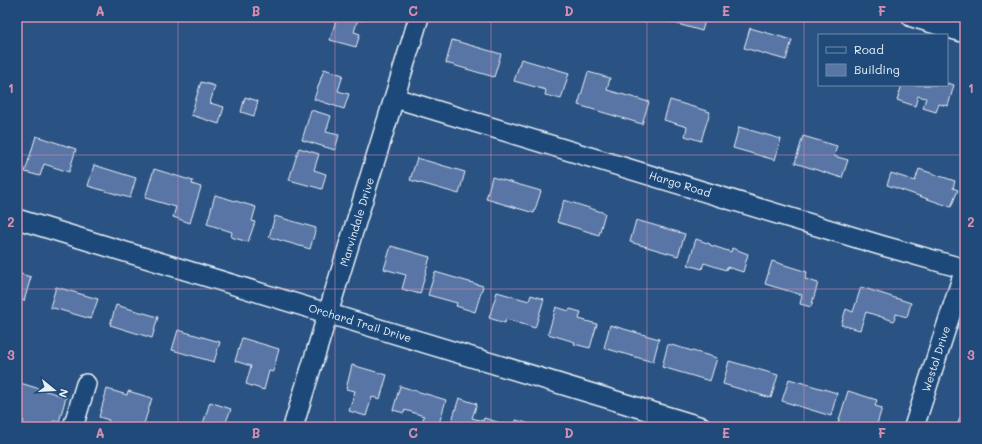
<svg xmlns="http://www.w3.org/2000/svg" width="982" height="444" viewBox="0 0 982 444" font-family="Mali,sans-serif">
<rect width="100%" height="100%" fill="#2a5282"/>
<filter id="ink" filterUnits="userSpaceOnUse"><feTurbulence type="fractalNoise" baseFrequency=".025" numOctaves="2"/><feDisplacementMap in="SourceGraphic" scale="8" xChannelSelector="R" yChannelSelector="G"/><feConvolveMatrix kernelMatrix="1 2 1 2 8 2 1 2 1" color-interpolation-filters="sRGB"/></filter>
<g filter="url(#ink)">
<path fill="#5975a5" stroke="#e8f1f8" d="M 337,17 L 365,17 L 363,21 L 358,19 L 354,32 L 360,34 L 356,47 L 330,40 Z
M 660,17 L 706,17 L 702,31 L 660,19 Z
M 750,28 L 792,40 L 786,60 L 744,48 Z
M 452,40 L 501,54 L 494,77 L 446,63 Z
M 521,59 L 569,73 L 561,99 L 545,95 L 546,90 L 514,81 Z
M 324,69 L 343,75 L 338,91 L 349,94 L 344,109 L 314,99 Z
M 588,72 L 610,78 L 607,90 L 649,102 L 642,124 L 578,105 Z
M 201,82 L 215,86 L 210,103 L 224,107 L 219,124 L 191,115 Z
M 947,83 L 954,85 L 948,106 L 939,104 L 936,112 L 923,108 L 926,98 L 918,96 L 915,106 L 897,100 L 902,85 L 947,85 Z
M 245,97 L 258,101 L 254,116 L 241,112 Z
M 670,100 L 710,112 L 701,141 L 685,136 L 687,127 L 664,120 Z
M 311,110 L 331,116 L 326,132 L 339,135 L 335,150 L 302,140 Z
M 739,127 L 781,139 L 775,160 L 733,148 Z
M 36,136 L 76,149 L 69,172 L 44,164 L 40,176 L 25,172 Z
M 803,136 L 837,146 L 834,156 L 848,160 L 842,178 L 795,163 Z
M 299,148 L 319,154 L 314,170 L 326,174 L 322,189 L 289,180 Z
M 417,158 L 465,172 L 459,194 L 410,180 Z
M 94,165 L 136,178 L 130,198 L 88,186 Z
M 154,169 L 193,181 L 192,184 L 201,187 L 190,223 L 173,217 L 176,207 L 145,198 Z
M 919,169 L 955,181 L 953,188 L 958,190 L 951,207 L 887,185 L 891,173 L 915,181 Z
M 492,177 L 541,191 L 534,213 L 486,199 Z
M 215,195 L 256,207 L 252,221 L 255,222 L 248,242 L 231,237 L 232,232 L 207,224 Z
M 564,200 L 605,213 L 599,235 L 557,222 Z
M 275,216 L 316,228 L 310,249 L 269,237 Z
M 636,220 L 685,234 L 678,256 L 630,242 Z
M 696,239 L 710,244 L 710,245 L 731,252 L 732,248 L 748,254 L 743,272 L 727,267 L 726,270 L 704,263 L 702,269 L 688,265 Z
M 391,246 L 430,257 L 420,294 L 402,289 L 406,275 L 384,269 Z
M 772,261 L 807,272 L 805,279 L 818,283 L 811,307 L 800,304 L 802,295 L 765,284 Z
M 435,272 L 483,286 L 475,312 L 456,306 L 457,303 L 428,295 Z
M 17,273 L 31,277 L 24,301 L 17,299 Z
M 56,287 L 98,299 L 91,319 L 50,307 Z
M 861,287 L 911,303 L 907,317 L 896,314 L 894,321 L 866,312 L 860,330 L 841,325 L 846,309 L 853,312 Z
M 497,292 L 529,301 L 531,295 L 544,299 L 535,328 L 506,319 L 505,323 L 489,318 Z
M 116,305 L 158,317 L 152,338 L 110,325 Z
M 556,307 L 569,311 L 570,309 L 581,312 L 579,319 L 597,324 L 590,348 L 574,344 L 575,342 L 548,334 Z
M 610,325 L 659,339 L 653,362 L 604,348 Z
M 178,330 L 220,342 L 214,362 L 172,350 Z
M 242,338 L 279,349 L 273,372 L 269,371 L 264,390 L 246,384 L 251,366 L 235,361 Z
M 668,344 L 717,358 L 710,381 L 662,367 Z
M 729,361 L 778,375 L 771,398 L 723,384 Z
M 352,365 L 387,375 L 380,399 L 372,397 L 366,416 L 349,411 L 355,391 L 346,389 Z
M 789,379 L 837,393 L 831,416 L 782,401 Z
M 17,382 L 66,397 L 59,422 L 53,421 L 51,427 L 22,427 L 24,421 L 19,419 L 22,411 L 17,409 Z
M 400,386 L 446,400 L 438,427 L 432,427 L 422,424 L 424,416 L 405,410 L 404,413 L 393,410 Z
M 107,389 L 127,395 L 128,391 L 152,398 L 143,427 L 112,427 L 107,425 L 109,420 L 99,417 Z
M 848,391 L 877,400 L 875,406 L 882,408 L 876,427 L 852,427 L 838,423 Z
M 459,398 L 477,404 L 472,418 L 483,421 L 484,418 L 504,424 L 503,427 L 450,427 Z
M 210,402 L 231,409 L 224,427 L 202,427 Z
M 960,417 L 965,418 L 965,427 L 957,427 Z
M 516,420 L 541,427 L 515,427 Z"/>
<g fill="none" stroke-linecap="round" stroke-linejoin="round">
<defs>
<path id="minor" d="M 912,17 L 965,33
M 395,98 L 880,245 L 965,269
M 17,219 L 702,427
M 73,427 L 86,384
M 293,427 L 419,17
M 914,427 L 965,269"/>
</defs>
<use href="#minor" stroke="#e8f1f8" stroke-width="22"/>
<use href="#minor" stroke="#1f4a7a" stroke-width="19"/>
</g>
</g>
<path fill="none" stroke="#d78fb1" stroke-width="1" stroke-opacity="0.55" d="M 178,17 L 178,427M 335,17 L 335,427M 491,17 L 491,427M 647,17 L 647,427M 804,17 L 804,427M 17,155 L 965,155M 17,289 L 965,289"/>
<g text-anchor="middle" stroke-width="3.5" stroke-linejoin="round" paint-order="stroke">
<g font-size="11" fill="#e8f1f8" stroke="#1f4a7a">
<text transform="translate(680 184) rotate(17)" y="4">Hargo Road</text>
<text transform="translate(357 222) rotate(-73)" y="4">Marvindale Drive</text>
<text transform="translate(360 323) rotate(17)" y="4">Orchard Trail Drive</text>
<text transform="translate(936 359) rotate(-72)" y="4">Westol Drive</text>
</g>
</g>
<rect width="982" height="444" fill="none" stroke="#1f4a7a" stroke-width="44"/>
<rect x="818" y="34" width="130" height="52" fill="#1f4a7a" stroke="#6f8dac"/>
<rect x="826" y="47" width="20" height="6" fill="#1f4a7a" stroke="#6f8dac"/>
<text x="854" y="54" font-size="12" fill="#e8f1f8">Road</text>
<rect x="826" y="64" width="20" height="12" fill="#5975a5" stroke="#6f8dac"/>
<text x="854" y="74" font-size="12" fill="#e8f1f8">Building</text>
<g transform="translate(54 390) rotate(108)" stroke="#1f4a7a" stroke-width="3" paint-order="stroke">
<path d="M0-3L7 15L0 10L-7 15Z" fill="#e8f1f8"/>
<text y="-6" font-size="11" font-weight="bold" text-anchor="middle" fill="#e8f1f8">N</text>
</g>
<rect x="22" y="22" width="938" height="400" fill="none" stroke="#d78fb1" stroke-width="1.5"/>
<g font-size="13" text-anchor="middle" font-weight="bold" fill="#d78fb1">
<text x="100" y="16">A</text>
<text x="256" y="16">B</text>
<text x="413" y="16">C</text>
<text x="569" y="16">D</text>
<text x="726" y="16">E</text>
<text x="882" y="16">F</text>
<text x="11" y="93">1</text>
<text x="971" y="93">1</text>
<text x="11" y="227">2</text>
<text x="971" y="227">2</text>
<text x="11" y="360">3</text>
<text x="971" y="360">3</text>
<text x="100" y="438">A</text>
<text x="256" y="438">B</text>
<text x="413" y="438">C</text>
<text x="569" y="438">D</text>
<text x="726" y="438">E</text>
<text x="882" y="438">F</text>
</g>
</svg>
